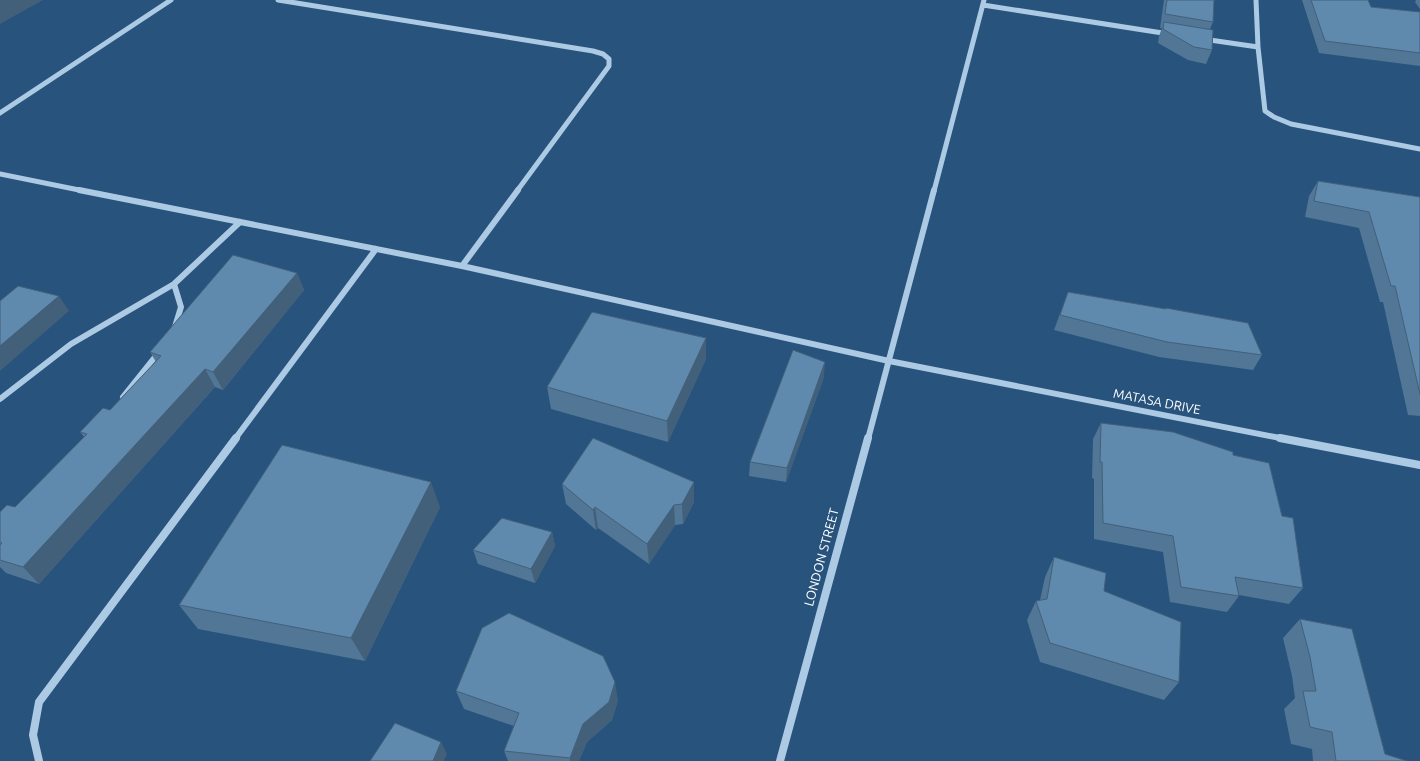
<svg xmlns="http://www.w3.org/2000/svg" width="1420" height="761" viewBox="0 0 1420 761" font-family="Ubuntu,sans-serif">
<rect width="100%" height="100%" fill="#27537d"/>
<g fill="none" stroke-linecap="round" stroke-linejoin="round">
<path stroke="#accae4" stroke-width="5" d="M 278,0 L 593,51 L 603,54 L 609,59 L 609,66 L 517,191
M 1256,0 L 1258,47 L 1265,111 L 1274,117 L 1291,124 L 1420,149
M 983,5 L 1169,34
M 1203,39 L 1258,47
M 0,113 L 171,0
M 0,174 L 84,191
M 934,191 L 984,0"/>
<path stroke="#accae4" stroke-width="6" d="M 79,190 L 462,266 L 889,361 L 1285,439
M 462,266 L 518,190
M 174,284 L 181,307 L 174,330
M 123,397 L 159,352
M 0,399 L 71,344 L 174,284 L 240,222
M 235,439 L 376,249
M 868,439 L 934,190"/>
<path stroke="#accae4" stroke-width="8" d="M 1280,438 L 1420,465
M 39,761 L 33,735 L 39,702 L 236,438
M 780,761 L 868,438"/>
</g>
<path fill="#527695" d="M 1164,0 L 1214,0 L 1213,22 L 1210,29 L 1212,50 L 1206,64 L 1188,60 L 1158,43 L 1159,36 L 1162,28 L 1160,28 Z
M 1302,0 L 1368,0 L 1371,7 L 1420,12 L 1420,66 L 1319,53 Z
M 1416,0 L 1420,0 L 1420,9 L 1415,2 Z
M 1318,181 L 1420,197 L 1420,416 L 1408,415 L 1383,302 L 1380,302 L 1359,228 L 1305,217 L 1309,196 Z
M 297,273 L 304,290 L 223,390 L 215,387 L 39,584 L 6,573 L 0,567 L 0,512 L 15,507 L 84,437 L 80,432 L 110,410 L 156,362 L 150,352 Z
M 1068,292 L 1165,309 L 1166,308 L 1262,355 L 1253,370 L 1159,357 L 1054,330 Z
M 706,338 L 706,359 L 668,442 L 551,409 L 547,387 Z
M 824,377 L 786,482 L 749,476 L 750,462 Z
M 1101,423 L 1233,455 L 1282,516 L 1303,588 L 1289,604 L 1239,595 L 1239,596 L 1227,612 L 1170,602 L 1163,552 L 1094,539 L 1094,479 L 1092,478 L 1093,439 Z
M 562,484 L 694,502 L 683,524 L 675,525 L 649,564 L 598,528 L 596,530 L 566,504 Z
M 440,507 L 365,661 L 198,629 L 179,605 Z
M 552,532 L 555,546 L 535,583 L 478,564 L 473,550 Z
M 1054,557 L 1104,591 L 1179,682 L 1164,700 L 1040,662 L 1027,620 L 1036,601 L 1040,600 L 1045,577 Z
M 1300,619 L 1385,754 L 1407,761 L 1313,761 L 1312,749 L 1291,744 L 1284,709 L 1295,698 L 1292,676 L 1283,638 Z
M 456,691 L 618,700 L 612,720 L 587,742 L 579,761 L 508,761 L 504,751 L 514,726 L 464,709 Z"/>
<path fill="#426079" d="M 0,0 L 43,0 L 0,24 Z
M 297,273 L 304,290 L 223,390 L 213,372 Z
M 59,296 L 69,311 L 0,371 L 0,346 Z
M 706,338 L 706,359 L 668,442 L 667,421 Z
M 825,362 L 824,377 L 786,482 L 787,468 Z
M 205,369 L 215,387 L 39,584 L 23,567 Z
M 431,482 L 440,507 L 365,661 L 351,638 Z
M 694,482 L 694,502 L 683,524 L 682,504 Z
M 674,505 L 675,525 L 649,564 L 647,544 Z
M 595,507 L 598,528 L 596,530 L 593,510 Z
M 552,532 L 555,546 L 535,583 L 531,569 Z
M 615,682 L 618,700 L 612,720 L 587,742 L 579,761 L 570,761 L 570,758 L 583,724 Z
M 441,742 L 447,754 L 444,761 L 433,761 Z"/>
<path fill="#5f89ad" stroke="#426079" d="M 1167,0 L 1214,0 L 1213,22 L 1165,14 Z
M 1311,0 L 1368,0 L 1371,7 L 1420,12 L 1420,53 L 1325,41 Z
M 1164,22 L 1213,30 L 1212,50 L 1194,47 L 1163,29 Z
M 1318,181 L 1420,197 L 1420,394 L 1395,286 L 1391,286 L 1369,212 L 1314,201 Z
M 233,255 L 297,273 L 213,372 L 205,369 L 23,567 L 0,560 L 0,545 L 2,543 L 0,542 L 0,512 L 7,505 L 15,507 L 87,434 L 80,432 L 103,408 L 110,410 L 161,356 L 150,352 Z
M 18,286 L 59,296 L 0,346 L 0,301 Z
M 1068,292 L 1166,309 L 1166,308 L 1248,323 L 1262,355 L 1167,342 L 1060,315 Z
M 592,312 L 706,338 L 667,421 L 547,387 Z
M 793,350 L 825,362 L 787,468 L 750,462 Z
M 1101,423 L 1173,432 L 1233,452 L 1233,455 L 1269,463 L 1282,516 L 1293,518 L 1303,588 L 1235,577 L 1239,596 L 1181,587 L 1173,536 L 1103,523 L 1102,462 L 1100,462 Z
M 593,438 L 694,482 L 682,504 L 674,505 L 647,544 L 595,507 L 593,510 L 562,484 Z
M 282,445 L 431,482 L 351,638 L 179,605 Z
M 502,518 L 552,532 L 531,569 L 473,550 Z
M 1054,557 L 1106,573 L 1104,591 L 1181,622 L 1179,682 L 1050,643 L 1036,601 L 1047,599 Z
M 509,613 L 603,656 L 615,682 L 609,702 L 583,724 L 570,758 L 504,751 L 519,713 L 456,691 L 482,628 Z
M 1300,619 L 1352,629 L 1385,754 L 1407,761 L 1336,761 L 1332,732 L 1310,727 L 1303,691 L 1316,691 L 1310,657 Z
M 395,723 L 441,742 L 433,761 L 370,761 Z"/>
<g text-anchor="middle" stroke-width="3" stroke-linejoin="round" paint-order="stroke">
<g font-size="13" fill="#fff" stroke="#27537d">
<text transform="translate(1157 401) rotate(11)" y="5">MATASA DRIVE</text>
<text transform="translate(821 557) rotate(-75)" y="5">LONDON STREET</text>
</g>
</g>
</svg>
